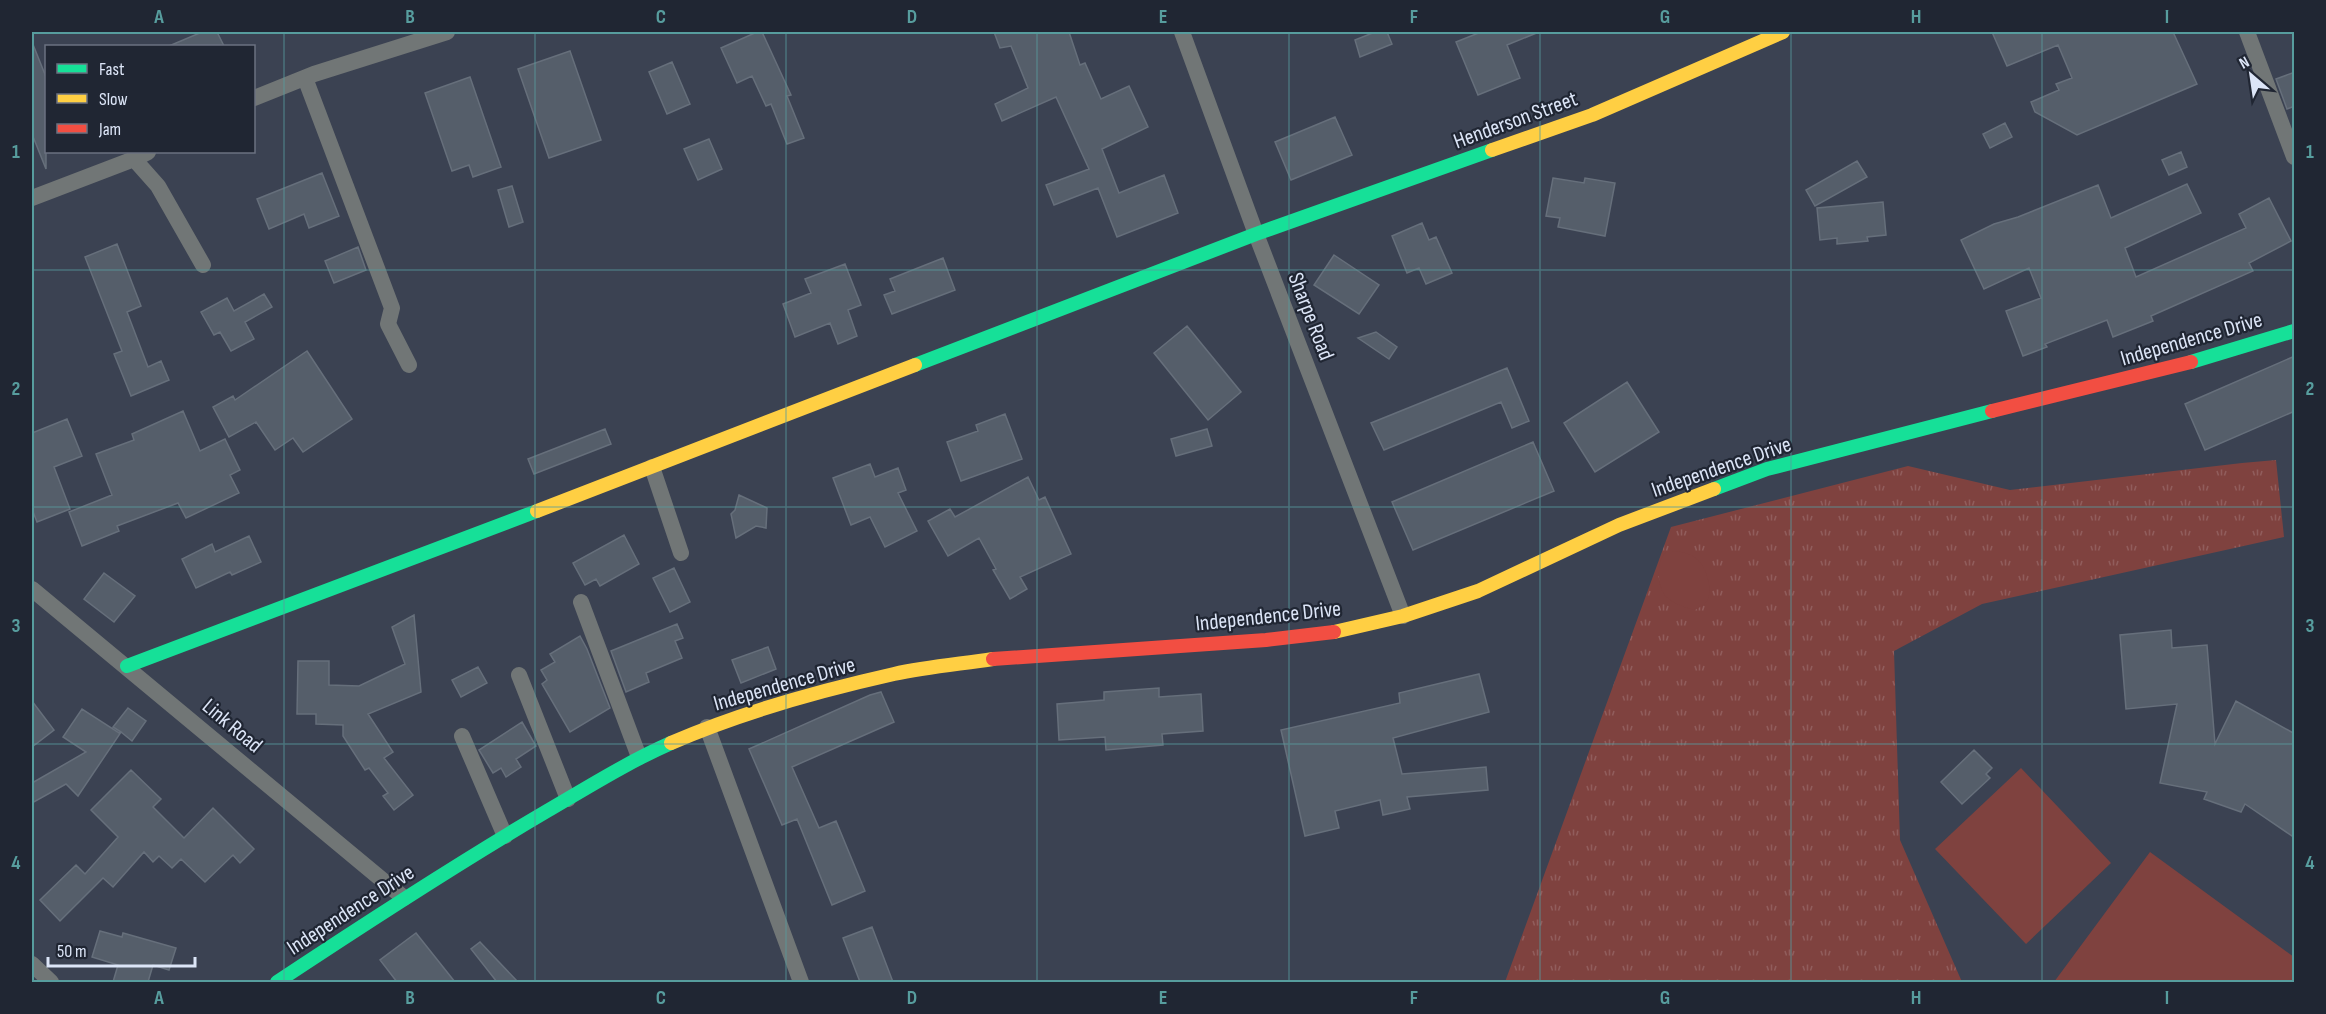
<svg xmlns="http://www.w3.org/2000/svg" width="2326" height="1014" viewBox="0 0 2326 1014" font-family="'Sofia Sans Condensed',sans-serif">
<defs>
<pattern id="grass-tufts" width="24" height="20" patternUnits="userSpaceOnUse" patternTransform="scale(1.5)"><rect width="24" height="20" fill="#7f423f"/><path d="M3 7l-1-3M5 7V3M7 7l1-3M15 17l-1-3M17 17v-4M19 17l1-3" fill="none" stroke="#915d5c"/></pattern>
</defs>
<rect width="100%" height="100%" fill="#3b4252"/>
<path fill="url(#grass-tufts)" d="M 2276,460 L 2284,537 L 1982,604 L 1894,651 L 1900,840 L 1962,982 L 1505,982 L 1671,527 L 1908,466 L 2010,490 L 2242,463 Z"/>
<path fill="#7f423f" d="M 1667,551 C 1678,551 1690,552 1698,560 C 1707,569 1713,590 1707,601 C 1704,605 1700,607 1695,610 C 1673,604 1658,598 1659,572 C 1659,562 1660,559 1667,551 Z
M 2021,768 L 2111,863 L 2026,944 L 1935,849 Z
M 2150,852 L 2294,957 L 2294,982 L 2054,982 Z"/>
<path fill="#555e6a" stroke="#666f7b" stroke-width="1.5" d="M 202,32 L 217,32 L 224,46 L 169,46 Z
M 757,32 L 762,32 L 791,95 L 787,96 L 804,138 L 787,144 L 771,104 L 766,106 L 752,76 L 737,83 L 721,48 Z
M 994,32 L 1069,32 L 1080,65 L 1085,63 L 1101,99 L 1129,86 L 1148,127 L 1102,149 L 1119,193 L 1164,175 L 1178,213 L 1117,237 L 1098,188 L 1054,205 L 1046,185 L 1089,169 L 1056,97 L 1002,121 L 995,104 L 1028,88 L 1011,46 L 1000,48 Z
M 1375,32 L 1387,32 L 1392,44 L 1360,57 L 1355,40 Z
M 1481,32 L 1539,32 L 1507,45 L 1520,78 L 1478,95 L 1456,42 Z
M 1992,32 L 2173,32 L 2197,84 L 2077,135 L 2035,112 L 2031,102 L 2059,90 L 2056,84 L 2072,78 L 2058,45 L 2007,66 Z
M 32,42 L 46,77 L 46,169 L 32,134 Z
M 570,51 L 601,140 L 549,158 L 518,69 Z
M 672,62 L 690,104 L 667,114 L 649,72 Z
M 2295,72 L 2295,106 L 2287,109 L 2276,79 Z
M 470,77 L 501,167 L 473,177 L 469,165 L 452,171 L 425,93 Z
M 1335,117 L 1352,155 L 1291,180 L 1275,142 Z
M 2005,123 L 2012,137 L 1990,148 L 1983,134 Z
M 709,139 L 722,169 L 698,180 L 684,149 Z
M 2181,152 L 2187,167 L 2169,175 L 2162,160 Z
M 1857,161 L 1867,177 L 1815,206 L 1806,190 Z
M 322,173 L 339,216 L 309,228 L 304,214 L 269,229 L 257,199 Z
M 1553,178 L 1584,183 L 1585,178 L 1615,183 L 1605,236 L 1558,227 L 1560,218 L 1546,216 Z
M 2187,184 L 2201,213 L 2125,248 L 2136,277 L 2246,228 L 2239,214 L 2269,198 L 2291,241 L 2249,263 L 2253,271 L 2151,316 L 2153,321 L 2113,337 L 2107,320 L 2045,344 L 2047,347 L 2023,356 L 2006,311 L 2041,298 L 2029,268 L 1984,289 L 1961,240 L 1994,224 L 2018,217 L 2098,185 L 2111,218 Z
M 512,186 L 523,222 L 509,227 L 498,190 Z
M 1883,202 L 1886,235 L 1867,237 L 1868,241 L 1837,244 L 1837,238 L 1820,240 L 1817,208 Z
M 1422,223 L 1429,240 L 1436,237 L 1452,273 L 1426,284 L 1419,268 L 1407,273 L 1392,236 Z
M 117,244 L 141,306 L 127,312 L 148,367 L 161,361 L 169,380 L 131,396 L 114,354 L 122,351 L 85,257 Z
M 358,247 L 366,270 L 334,283 L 325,261 Z
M 1334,255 L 1379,285 L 1359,314 L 1314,285 Z
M 943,258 L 955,290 L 892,314 L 884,295 L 895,291 L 890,279 Z
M 845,264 L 861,305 L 848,310 L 857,336 L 838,344 L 830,323 L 795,337 L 783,304 L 811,293 L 805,279 Z
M 264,294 L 272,307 L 245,322 L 254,339 L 231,351 L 220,332 L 214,335 L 201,312 L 227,298 L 234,311 Z
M 1187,326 L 1241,392 L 1208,420 L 1154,353 Z
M 1376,332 L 1397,347 L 1389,359 L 1358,338 Z
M 307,351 L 352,419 L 303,452 L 293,438 L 275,450 L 256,422 L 229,437 L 213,407 L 233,396 L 235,400 Z
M 2295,356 L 2295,411 L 2205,450 L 2185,404 Z
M 1507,368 L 1529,421 L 1512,428 L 1501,402 L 1384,450 L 1371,423 Z
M 1627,382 L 1659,432 L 1595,472 L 1564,423 Z
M 183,411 L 200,451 L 225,439 L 240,470 L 230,475 L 239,493 L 186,518 L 178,503 L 117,526 L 119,531 L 82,546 L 69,512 L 112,495 L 96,454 L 134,440 L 132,434 Z
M 1005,414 L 1022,459 L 961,481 L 947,442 L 978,431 L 976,425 Z
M 67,419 L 82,456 L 54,467 L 70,509 L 37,522 L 32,509 L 32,433 Z
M 605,429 L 611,444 L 534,474 L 528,459 Z
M 1207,429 L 1212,446 L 1176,456 L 1171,439 Z
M 1533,442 L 1554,491 L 1413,550 L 1392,502 Z
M 870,464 L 875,477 L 898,468 L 906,490 L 898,493 L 917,531 L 885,547 L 870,517 L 851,525 L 833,478 Z
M 1028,477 L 1039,500 L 1045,497 L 1071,554 L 1020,577 L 1027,589 L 1010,599 L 993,570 L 996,569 L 979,538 L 948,556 L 928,521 L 950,509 L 955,517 Z
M 739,495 L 767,508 L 766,528 L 756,526 L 736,538 L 731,514 L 735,510 Z
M 624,535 L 639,564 L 600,586 L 596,579 L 585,585 L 573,563 Z
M 249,536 L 261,562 L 232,575 L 230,572 L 196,588 L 182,559 L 212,544 L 215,552 Z
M 674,568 L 690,602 L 670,612 L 653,578 Z
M 104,573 L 135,596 L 114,622 L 84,599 Z
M 414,615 L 421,692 L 368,714 L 393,752 L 384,758 L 413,795 L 394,810 L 383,796 L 388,793 L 369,768 L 365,770 L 343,736 L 343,725 L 316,724 L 316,714 L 297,714 L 298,661 L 329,661 L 329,685 L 359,686 L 405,664 L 392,627 Z
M 677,624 L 683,638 L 675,641 L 682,658 L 646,673 L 649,682 L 626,692 L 611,651 Z
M 2171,630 L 2172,648 L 2207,645 L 2215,744 L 2236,701 L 2295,734 L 2295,838 L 2245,804 L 2241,812 L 2204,799 L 2207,792 L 2160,783 L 2177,704 L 2126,709 L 2120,635 Z
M 580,636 L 587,649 L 610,708 L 570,732 L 542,684 L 547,680 L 541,670 L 555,662 L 550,654 Z
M 768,647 L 776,669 L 741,683 L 732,660 Z
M 478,667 L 487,683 L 461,697 L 452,680 Z
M 1479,674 L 1489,712 L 1393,738 L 1402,774 L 1486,767 L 1488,790 L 1407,797 L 1410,809 L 1383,815 L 1380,800 L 1335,811 L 1339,828 L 1305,836 L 1281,730 L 1400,703 L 1399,693 Z
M 1159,688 L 1159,697 L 1201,694 L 1203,731 L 1162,734 L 1163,745 L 1106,750 L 1105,737 L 1059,740 L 1057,704 L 1104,700 L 1104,692 Z
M 881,692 L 894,722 L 792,767 L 819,828 L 836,821 L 865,891 L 832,905 L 797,819 L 782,825 L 749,749 L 870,695 Z
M 32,701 L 54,730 L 32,747 Z
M 128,708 L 146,721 L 132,741 L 121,732 L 78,796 L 66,784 L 32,803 L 32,783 L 86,752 L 63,737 L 82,709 L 119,733 L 121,732 L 113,727 Z
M 522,722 L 536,746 L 516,759 L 521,767 L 506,777 L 501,768 L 493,773 L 479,750 Z
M 1974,750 L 1992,768 L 1986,774 L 1990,778 L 1962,804 L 1941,782 Z
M 131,770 L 161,799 L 153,807 L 184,838 L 213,808 L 254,849 L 240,863 L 233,855 L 205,882 L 181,859 L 172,868 L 159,856 L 153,862 L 144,852 L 113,887 L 103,878 L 60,921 L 40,900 L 76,865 L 85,874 L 118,837 L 91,810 Z
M 872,927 L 893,982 L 860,982 L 843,938 Z
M 100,931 L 122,937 L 123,933 L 176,948 L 169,970 L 153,965 L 148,982 L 113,982 L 118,965 L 92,957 Z
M 416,933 L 455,982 L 397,982 L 380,960 Z
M 480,942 L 518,982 L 497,982 L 471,949 Z"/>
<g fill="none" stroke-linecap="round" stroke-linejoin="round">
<path stroke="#717676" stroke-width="16" d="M 1182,32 L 1256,234 L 1403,616
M 2247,32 L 2294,157
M 305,78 L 392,308 L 388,324 L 409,365
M 254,98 L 314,74 L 447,32
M 134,159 L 158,186 L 203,265
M 32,198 L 134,159 L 148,152
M 652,467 L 681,553
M 32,589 L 404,898
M 581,602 L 639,757
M 519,675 L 568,799
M 707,727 L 801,982
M 462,736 L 505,836
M 32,964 L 51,982"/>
<path stroke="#16e098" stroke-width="14" d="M 2191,362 L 2294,331
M 915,365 L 1256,234 L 1492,150
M 1714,489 L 1767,469 L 1992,411
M 127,666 L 537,511
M 277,982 C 366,923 455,865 547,811 C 588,787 628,762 671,743"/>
<path stroke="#ffcf43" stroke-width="14" d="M 1492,150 L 1592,115 L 1783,32
M 537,511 L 915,365
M 1334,632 L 1403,616 L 1478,591 L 1619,525 L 1714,489
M 671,743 C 742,712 818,691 894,674 C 926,667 960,664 993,659"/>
<path stroke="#f24e42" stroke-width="14" d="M 1992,411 L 2191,362
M 993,659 L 1266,640 L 1334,632"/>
</g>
<path fill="none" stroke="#579d9e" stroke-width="1.5" stroke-opacity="0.55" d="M 284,32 L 284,982M 535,32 L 535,982M 786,32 L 786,982M 1037,32 L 1037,982M 1289,32 L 1289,982M 1540,32 L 1540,982M 1791,32 L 1791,982M 2042,32 L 2042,982M 32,270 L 2294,270M 32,507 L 2294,507M 32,744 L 2294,744"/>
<g text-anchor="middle" stroke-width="4.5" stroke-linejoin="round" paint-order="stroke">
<g font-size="22" fill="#dce5f7" stroke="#202633">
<text transform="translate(1515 119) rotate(-20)" y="8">Henderson Street</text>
<text transform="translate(1312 316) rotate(69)" y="8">Sharpe Road</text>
<text transform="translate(2191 338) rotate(-16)" y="8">Independence Drive</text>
<text transform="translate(1721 466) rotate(-19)" y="8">Independence Drive</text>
<text transform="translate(1268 615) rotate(-6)" y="8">Independence Drive</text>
<text transform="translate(784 683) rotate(-16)" y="8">Independence Drive</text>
<text transform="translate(233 725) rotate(40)" y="8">Link Road</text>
<text transform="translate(350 909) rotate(-33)" y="8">Independence Drive</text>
</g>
</g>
<rect width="2326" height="1014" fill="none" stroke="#202633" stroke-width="66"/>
<rect x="45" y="45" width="210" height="108" fill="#202633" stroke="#6b7281" stroke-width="1.5"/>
<rect x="57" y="64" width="30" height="9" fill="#16e098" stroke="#6b7281" stroke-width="1.5"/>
<text x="99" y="75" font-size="18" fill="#dce5f7">Fast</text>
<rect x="57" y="94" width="30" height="9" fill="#ffcf43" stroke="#6b7281" stroke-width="1.5"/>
<text x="99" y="105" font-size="18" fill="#dce5f7">Slow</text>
<rect x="57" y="124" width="30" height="9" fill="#f24e42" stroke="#6b7281" stroke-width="1.5"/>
<text x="99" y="135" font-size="18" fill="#dce5f7">Jam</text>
<g transform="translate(2251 75) rotate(331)" stroke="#202633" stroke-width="4.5" paint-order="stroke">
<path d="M0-4.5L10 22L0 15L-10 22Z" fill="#dce5f7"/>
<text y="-9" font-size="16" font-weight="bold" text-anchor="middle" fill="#dce5f7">N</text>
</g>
<path d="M48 957v9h147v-9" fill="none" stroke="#dce5f7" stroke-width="3"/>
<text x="57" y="957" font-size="18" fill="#dce5f7" stroke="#202633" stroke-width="4.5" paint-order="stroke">50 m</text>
<rect x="33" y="33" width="2260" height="948" fill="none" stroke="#579d9e" stroke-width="2"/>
<g font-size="20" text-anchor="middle" font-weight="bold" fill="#579d9e">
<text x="159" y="23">A</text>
<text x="410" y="23">B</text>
<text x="661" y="23">C</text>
<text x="912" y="23">D</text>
<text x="1163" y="23">E</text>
<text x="1414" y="23">F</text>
<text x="1665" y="23">G</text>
<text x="1916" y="23">H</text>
<text x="2167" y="23">I</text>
<text x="16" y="158">1</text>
<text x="2310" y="158">1</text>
<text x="16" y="395">2</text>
<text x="2310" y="395">2</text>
<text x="16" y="632">3</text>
<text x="2310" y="632">3</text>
<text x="16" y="869">4</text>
<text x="2310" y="869">4</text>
<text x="159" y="1004">A</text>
<text x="410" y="1004">B</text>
<text x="661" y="1004">C</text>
<text x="912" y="1004">D</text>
<text x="1163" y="1004">E</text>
<text x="1414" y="1004">F</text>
<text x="1665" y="1004">G</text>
<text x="1916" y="1004">H</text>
<text x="2167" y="1004">I</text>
</g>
</svg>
